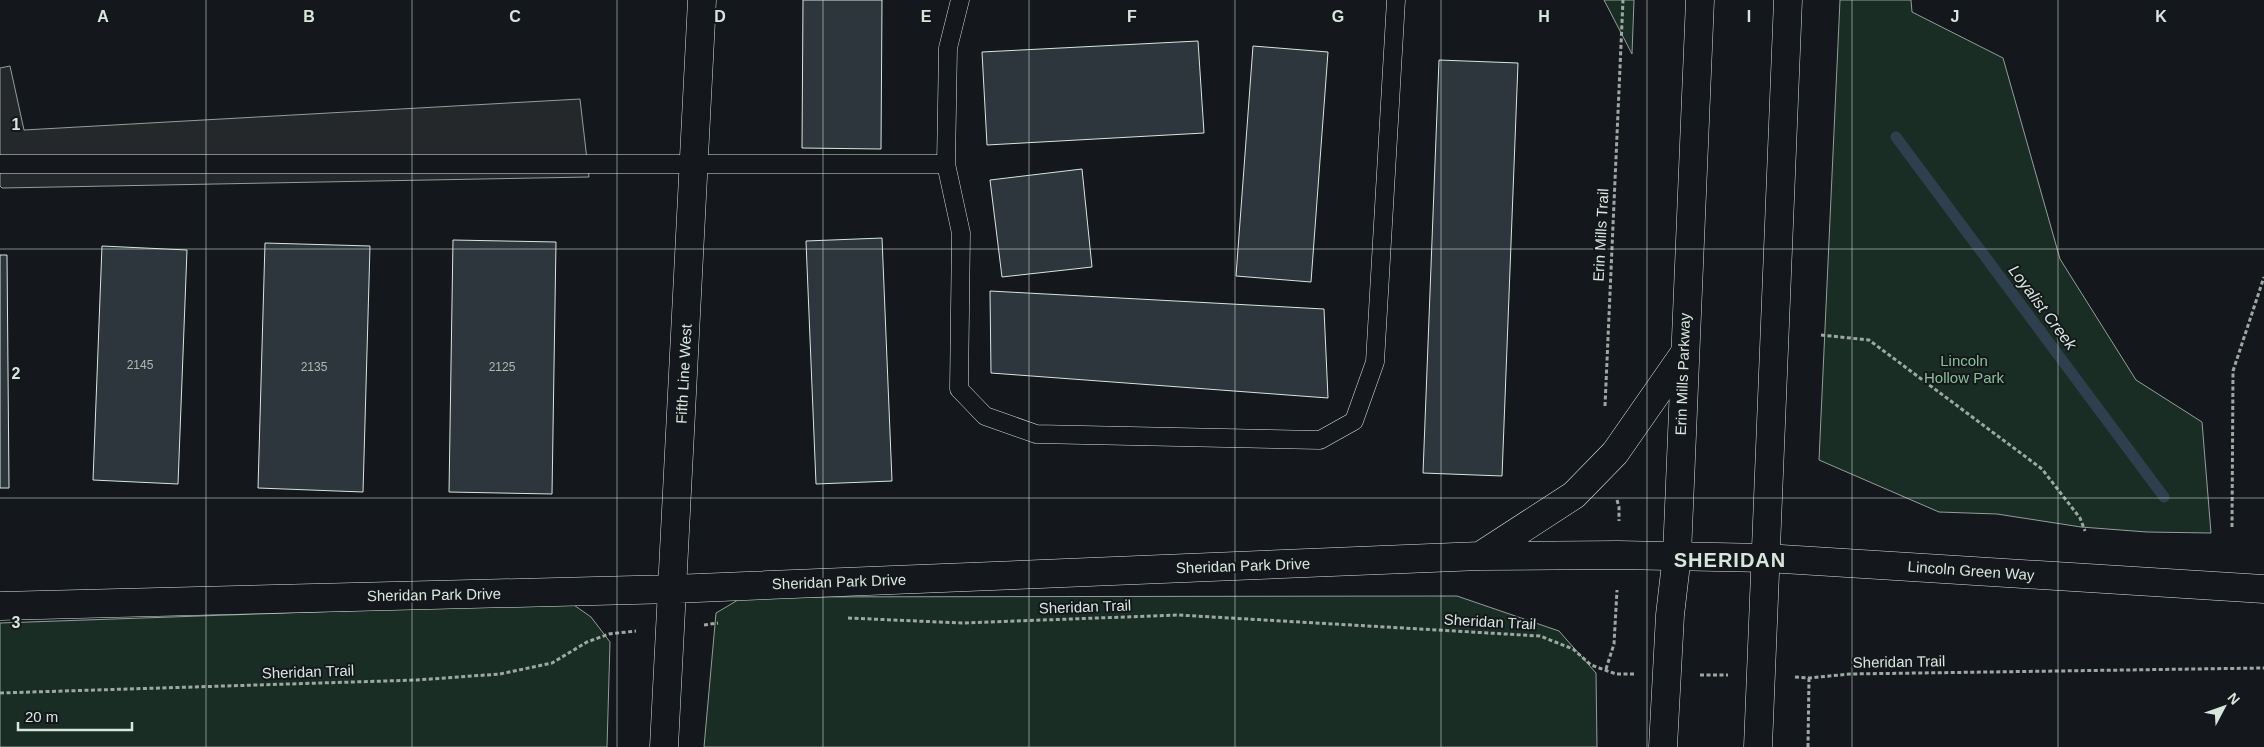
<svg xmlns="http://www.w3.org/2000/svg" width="2264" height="747" viewBox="0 0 2264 747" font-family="Arial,sans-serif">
<rect width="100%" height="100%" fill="#14181c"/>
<path fill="#1a2d24" stroke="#939e99" d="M 1604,0 L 1634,0 L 1632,54 Z
M 1840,0 L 1911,0 L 1912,12 L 2003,58 L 2060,259 L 2136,380 L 2202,422 L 2211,533 L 2147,532 L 2081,527 L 1997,514 L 1939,512 L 1819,460 Z
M 1457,596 L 1559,631 L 1596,673 L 1597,747 L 704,747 L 716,613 L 743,597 Z
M 571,603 L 591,617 L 610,642 L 607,747 L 0,747 L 0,623 Z"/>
<path fill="#24282b" stroke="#939e99" d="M 10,66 L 24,130 L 580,99 L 589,177 L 2,188 L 0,186 L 0,68 Z"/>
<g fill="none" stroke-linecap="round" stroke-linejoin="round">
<path stroke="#2f3f4d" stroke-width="11" d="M 1896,137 L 2164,497"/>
</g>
<path fill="#2c363c" stroke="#d8e6dc" d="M 803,0 L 882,0 L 881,149 L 802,148 Z
M 1198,41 L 1204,133 L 987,145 L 982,52 Z
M 1253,46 L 1328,52 L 1311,282 L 1236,276 Z
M 1439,60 L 1518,63 L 1502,476 L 1423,473 Z
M 1082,169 L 1092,267 L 1002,277 L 990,180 Z
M 882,238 L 892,481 L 816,484 L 806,241 Z
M 453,240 L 556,242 L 552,494 L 449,492 Z
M 265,243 L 370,246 L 363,492 L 258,488 Z
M 102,246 L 187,250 L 178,484 L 93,480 Z
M 0,255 L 7,255 L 9,488 L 0,488 Z
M 990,291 L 1324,309 L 1328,398 L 991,373 Z"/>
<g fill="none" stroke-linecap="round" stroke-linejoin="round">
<defs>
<path id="lane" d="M 960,0 L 948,48 L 946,164 L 961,233 L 959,389 L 985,416 L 1036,434 L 1320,440 L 1354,421 L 1375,362 L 1396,0
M 0,164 L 946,164"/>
<path id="secondary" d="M 1480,556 L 1574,495 L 1615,453 L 1684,354
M 0,606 L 673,589 L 1480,556 L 1618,555 L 1766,558 L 2264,589
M 664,747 L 702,0"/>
<path id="primary" d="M 1663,747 L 1670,615 L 1677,555 L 1700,0
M 1758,747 L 1788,0"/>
</defs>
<use href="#lane" stroke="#d8e6dc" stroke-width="19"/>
<use href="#secondary" stroke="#d8e6dc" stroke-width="29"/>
<use href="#primary" stroke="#d8e6dc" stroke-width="29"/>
<path stroke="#9da8a2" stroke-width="3" stroke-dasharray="4 2.5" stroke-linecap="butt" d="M 1821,335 L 1869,340 L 2042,469 L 2080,518 L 2085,531
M 1605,406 L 1623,0
M 1617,500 L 1619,507 L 1619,521
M 2232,527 L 2233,371 L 2264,277
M 848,618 L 962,623 L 1179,615 L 1540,636 L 1573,649 L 1591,665 L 1616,674 L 1634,674
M 704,625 L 718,623
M 1606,669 L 1614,644 L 1617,590
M 1700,675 L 1728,675
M 1795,677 L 1809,678 L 1850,674 L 2264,668
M 0,693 L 417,680 L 500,674 L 552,663 L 587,642 L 609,634 L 636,631
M 1808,747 L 1809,678"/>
<use href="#lane" stroke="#14181c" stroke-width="18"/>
<use href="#secondary" stroke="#14181c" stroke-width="28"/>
<use href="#primary" stroke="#14181c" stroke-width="28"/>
</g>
<path fill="none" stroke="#d8e6dc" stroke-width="1" stroke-opacity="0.55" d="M 206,0 L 206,747M 412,0 L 412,747M 617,0 L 617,747M 823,0 L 823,747M 1029,0 L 1029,747M 1235,0 L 1235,747M 1441,0 L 1441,747M 1647,0 L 1647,747M 1852,0 L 1852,747M 2058,0 L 2058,747M 0,249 L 2264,249M 0,498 L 2264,498"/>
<g text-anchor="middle" stroke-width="4" stroke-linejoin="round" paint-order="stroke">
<g font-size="12" fill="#adbab4">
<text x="140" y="369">2145</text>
<text x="314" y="371">2135</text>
<text x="502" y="371">2125</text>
</g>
<g font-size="15" fill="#d8e6dc" stroke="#14181c">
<text transform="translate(1601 235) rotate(-87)" y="5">Erin Mills Trail</text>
<text transform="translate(684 374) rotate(-87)" y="5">Fifth Line West</text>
<text transform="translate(1683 374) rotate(-88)" y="5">Erin Mills Parkway</text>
<text transform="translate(1243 566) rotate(-2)" y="5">Sheridan Park Drive</text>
<text transform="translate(1971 571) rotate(4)" y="5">Lincoln Green Way</text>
<text transform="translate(839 582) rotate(-2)" y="5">Sheridan Park Drive</text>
<text transform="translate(434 595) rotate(-1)" y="5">Sheridan Park Drive</text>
<text transform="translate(1085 607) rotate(-2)" y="5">Sheridan Trail</text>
<text transform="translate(1490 622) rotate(3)" y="5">Sheridan Trail</text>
<text transform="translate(1899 662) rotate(-1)" y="5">Sheridan Trail</text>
<text transform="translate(308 672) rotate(-2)" y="5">Sheridan Trail</text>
</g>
<g font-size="15" fill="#8ac095" stroke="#14181c">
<text x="1964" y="366">Lincoln<tspan x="1964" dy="17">Hollow Park</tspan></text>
</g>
<g font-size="16" font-style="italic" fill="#d8e6dc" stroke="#14181c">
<text transform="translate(2043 307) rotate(53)" y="6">Loyalist Creek</text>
</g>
<g font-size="20" font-weight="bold" letter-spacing="1" fill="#d8e6dc" stroke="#14181c">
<text x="1730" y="567">SHERIDAN</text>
</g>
</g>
<g font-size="16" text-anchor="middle" font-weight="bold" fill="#d8e6dc" stroke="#14181c" stroke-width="4" stroke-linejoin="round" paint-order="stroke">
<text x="103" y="22">A</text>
<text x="309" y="22">B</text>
<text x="515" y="22">C</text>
<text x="720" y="22">D</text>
<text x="926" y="22">E</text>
<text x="1132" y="22">F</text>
<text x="1338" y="22">G</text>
<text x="1544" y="22">H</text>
<text x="1749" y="22">I</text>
<text x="1955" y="22">J</text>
<text x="2161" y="22">K</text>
<text x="16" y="130">1</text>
<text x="16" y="379">2</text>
<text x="16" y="628">3</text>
</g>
<g transform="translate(2224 707) rotate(49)" stroke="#14181c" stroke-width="4" paint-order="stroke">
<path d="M0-4L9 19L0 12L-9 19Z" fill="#d8e6dc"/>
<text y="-8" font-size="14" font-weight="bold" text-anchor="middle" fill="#d8e6dc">N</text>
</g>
<path d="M18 722v8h114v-8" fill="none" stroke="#d8e6dc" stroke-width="2.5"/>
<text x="25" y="722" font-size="15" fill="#d8e6dc" stroke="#14181c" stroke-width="4" paint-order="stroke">20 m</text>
</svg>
